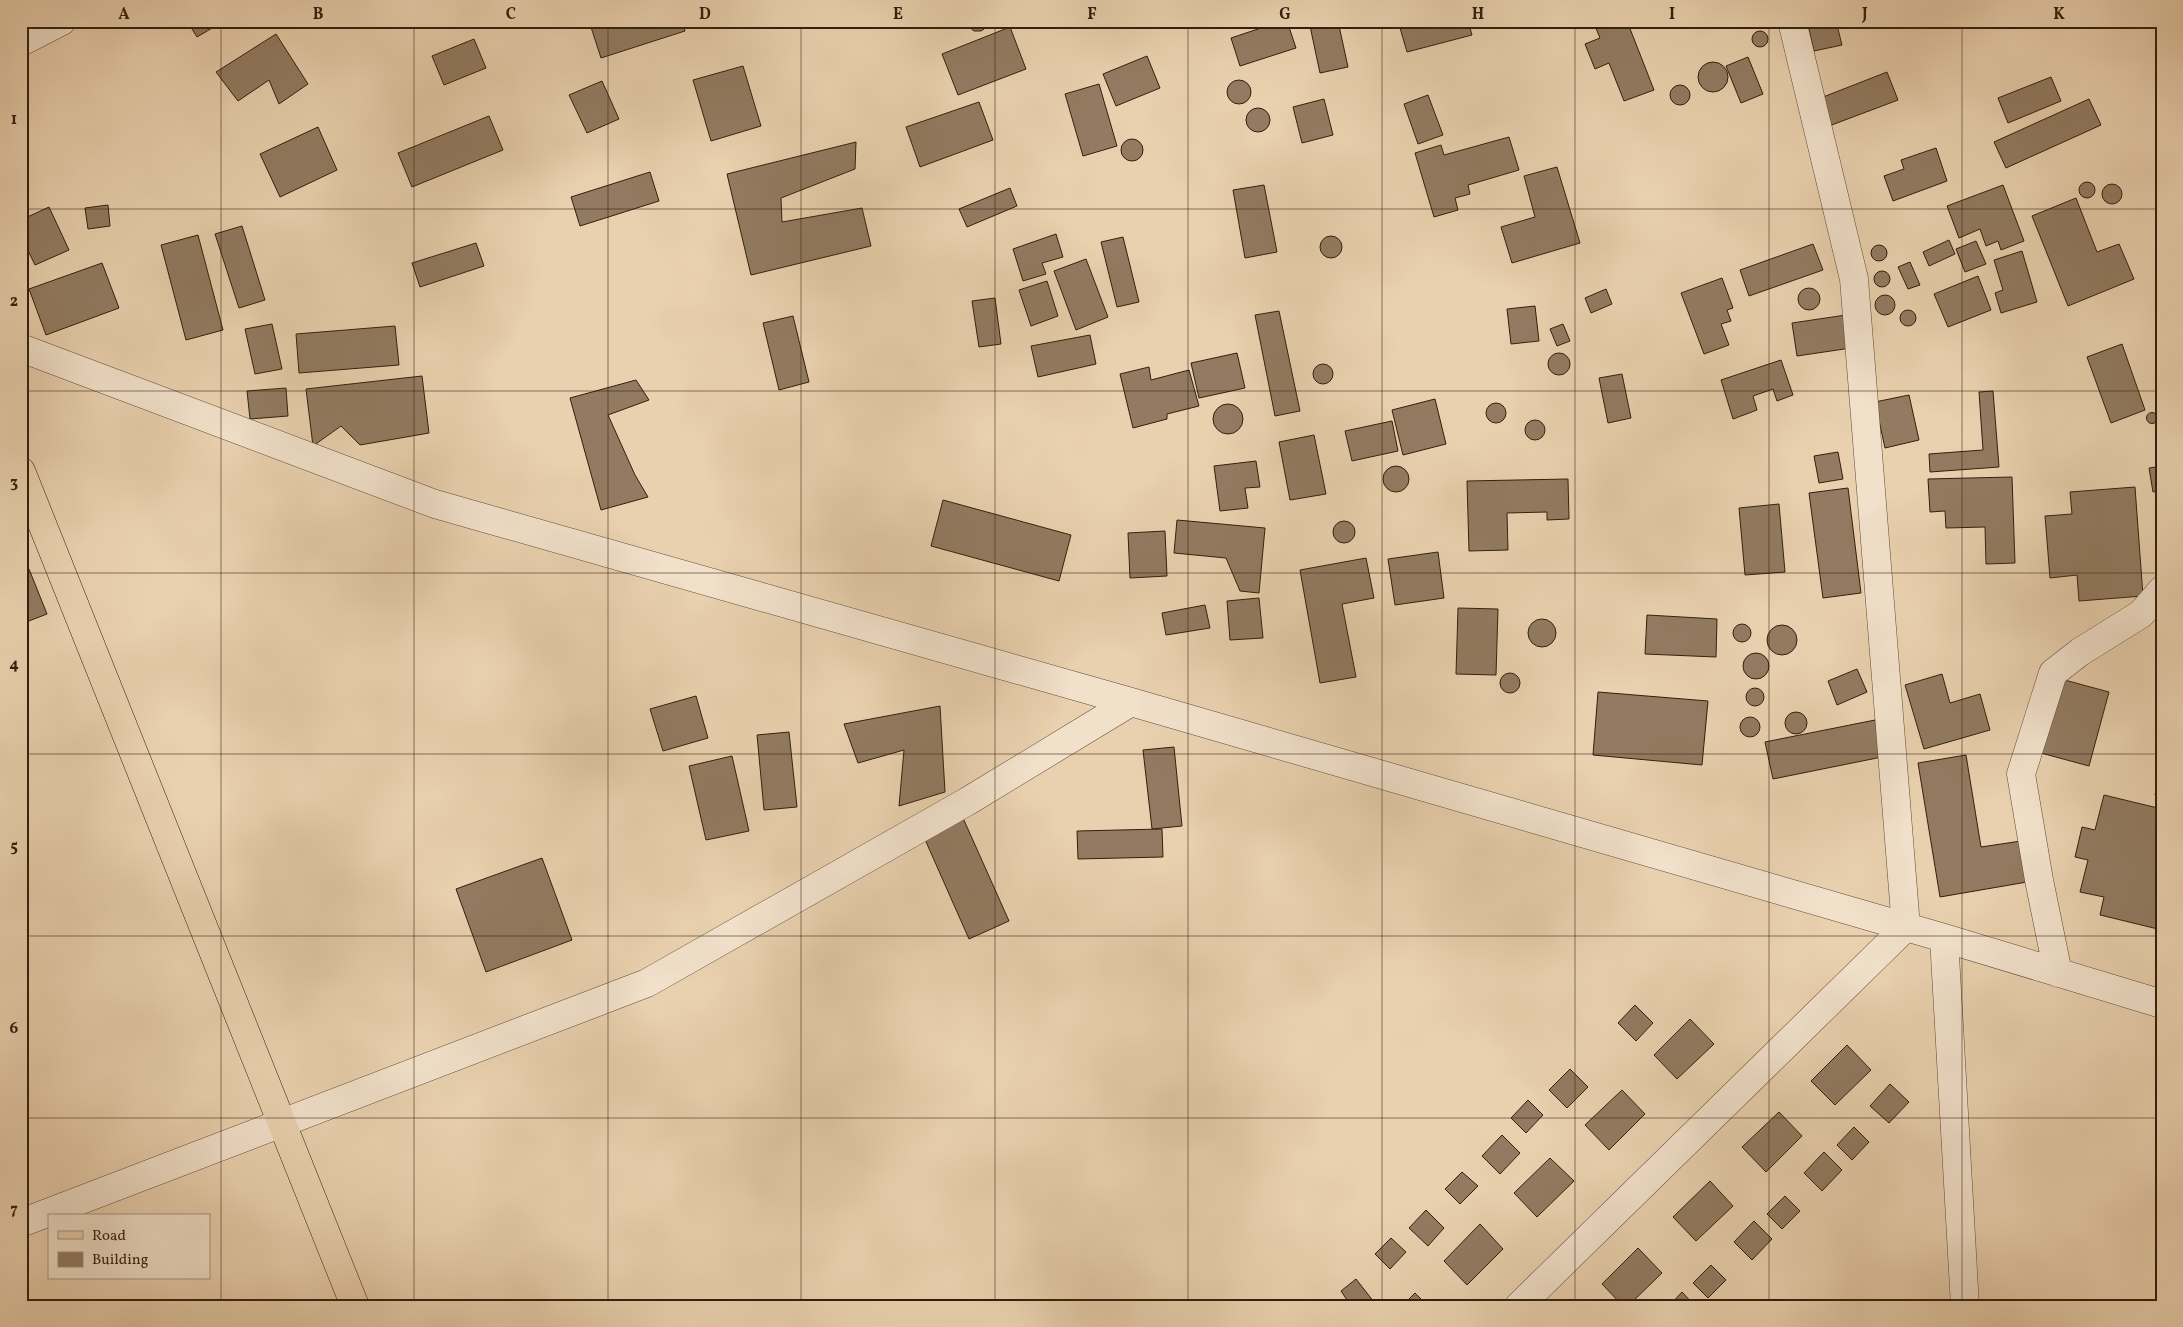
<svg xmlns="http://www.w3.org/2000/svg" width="2183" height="1327" viewBox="0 0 2183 1327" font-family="Vollkorn,serif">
<rect width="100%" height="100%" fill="#e9d0ae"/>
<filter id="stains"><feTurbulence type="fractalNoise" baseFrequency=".004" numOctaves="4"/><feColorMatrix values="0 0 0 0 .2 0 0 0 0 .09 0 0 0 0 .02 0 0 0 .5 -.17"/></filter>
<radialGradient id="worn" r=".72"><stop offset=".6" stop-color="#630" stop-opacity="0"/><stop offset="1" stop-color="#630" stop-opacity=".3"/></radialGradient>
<path fill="#927b61" stroke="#331f0d" d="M 187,21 L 224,21 L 197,37 Z
M 589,21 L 682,21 L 685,31 L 601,58 Z
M 966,21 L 989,21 L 987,27 L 981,31 L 974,31 L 968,26 Z
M 1282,21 L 1287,21 L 1296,48 L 1240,66 L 1231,38 Z
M 1330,21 L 1338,21 L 1348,67 L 1320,73 L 1310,26 Z
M 1398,21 L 1468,21 L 1472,35 L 1407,52 Z
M 1593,21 L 1627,21 L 1654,90 L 1624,101 L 1609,63 L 1595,69 L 1585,44 L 1600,38 Z
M 1807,21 L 1836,21 L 1842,45 L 1814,51 Z
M 1010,27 L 1026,69 L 958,95 L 942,54 Z
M1752 39a8 8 0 1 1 16 0a8 8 0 1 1-16 0Z
M 276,34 L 308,84 L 279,104 L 269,80 L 238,101 L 216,72 Z
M 474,39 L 486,68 L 444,85 L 432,56 Z
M 1147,56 L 1160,88 L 1116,106 L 1103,74 Z
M 1748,57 L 1763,94 L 1741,103 L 1726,66 Z
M1698 77a15 15 0 1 1 30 0a15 15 0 1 1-30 0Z
M 743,66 L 761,126 L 711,141 L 693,80 Z
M 1887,72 L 1898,100 L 1829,126 L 1818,99 Z
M 2051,77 L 2061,101 L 2008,123 L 1998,98 Z
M1227 92a12 12 0 1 1 24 0a12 12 0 1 1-24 0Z
M 602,81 L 619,119 L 587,133 L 569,95 Z
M 1099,84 L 1117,146 L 1083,156 L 1065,94 Z
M1670 95a10 10 0 1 1 20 0a10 10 0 1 1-20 0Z
M 1428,95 L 1443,135 L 1418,144 L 1404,104 Z
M 1324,99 L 1333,135 L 1302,143 L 1293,107 Z
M 2089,99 L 2101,125 L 2006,168 L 1994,142 Z
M 979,102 L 993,140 L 920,167 L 906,127 Z
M1246 120a12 12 0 1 1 24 0a12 12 0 1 1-24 0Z
M 489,116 L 503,150 L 412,187 L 398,153 Z
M 318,127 L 337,170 L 280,197 L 260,154 Z
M 21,137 L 28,157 L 21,160 Z
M 1509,137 L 1519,170 L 1468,185 L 1470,194 L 1455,198 L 1458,210 L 1434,217 L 1415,153 L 1441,145 L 1444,155 Z
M1121 150a11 11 0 1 1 22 0a11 11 0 1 1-22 0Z
M 856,142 L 855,169 L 781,198 L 782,222 L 862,208 L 871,246 L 751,275 L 727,174 Z
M 1936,148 L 1947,181 L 1893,201 L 1884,176 L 1904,169 L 1901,160 Z
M 1557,167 L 1580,243 L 1512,263 L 1501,227 L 1535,217 L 1524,176 Z
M 650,172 L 659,201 L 580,226 L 571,197 Z
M2079 190a8 8 0 1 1 16 0a8 8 0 1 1-16 0Z
M2102 194a10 10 0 1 1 20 0a10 10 0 1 1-20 0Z
M 1264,185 L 1277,252 L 1245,258 L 1233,190 Z
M 2003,185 L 2024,241 L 2001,250 L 1998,241 L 1986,246 L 1980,229 L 1959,238 L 1947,206 Z
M 1010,188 L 1017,206 L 967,227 L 959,209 Z
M 2076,198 L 2097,252 L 2119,244 L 2134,279 L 2068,306 L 2032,216 Z
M 108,205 L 110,226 L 88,229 L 85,208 Z
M 49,207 L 69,250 L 35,265 L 21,236 L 21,220 Z
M 242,226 L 265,300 L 239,308 L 215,234 Z
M 1056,234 L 1063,257 L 1042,263 L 1046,274 L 1023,281 L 1013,249 Z
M 198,235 L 223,330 L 186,340 L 161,245 Z
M1320 247a11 11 0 1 1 22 0a11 11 0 1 1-22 0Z
M 1123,237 L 1139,302 L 1117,307 L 1101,242 Z
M 1949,240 L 1955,254 L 1929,266 L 1923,252 Z
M 1976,241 L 1986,264 L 1965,272 L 1956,249 Z
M 476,243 L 484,266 L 420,287 L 412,263 Z
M 1813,244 L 1823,270 L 1749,296 L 1740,270 Z
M1871 253a8 8 0 1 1 16 0a8 8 0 1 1-16 0Z
M 2022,251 L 2037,302 L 2001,313 L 1995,293 L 2003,290 L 1994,260 Z
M 1086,259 L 1108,317 L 1076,330 L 1054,271 Z
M 1910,262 L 1920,285 L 1908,289 L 1898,267 Z
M 102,263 L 119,308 L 46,335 L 29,289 Z
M1874 279a8 8 0 1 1 16 0a8 8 0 1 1-16 0Z
M 1978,276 L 1991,310 L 1948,327 L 1934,294 Z
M 1722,278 L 1733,308 L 1727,310 L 1731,321 L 1721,324 L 1729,345 L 1704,354 L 1681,293 Z
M 1047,281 L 1058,316 L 1031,326 L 1019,290 Z
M1798 299a11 11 0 1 1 22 0a11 11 0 1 1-22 0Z
M 1606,289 L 1612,304 L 1591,313 L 1585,298 Z
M1875 305a10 10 0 1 1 20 0a10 10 0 1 1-20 0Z
M 995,298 L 1001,344 L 979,347 L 972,301 Z
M 1535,306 L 1539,341 L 1511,344 L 1507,309 Z
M1900 318a8 8 0 1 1 16 0a8 8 0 1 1-16 0Z
M 1279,311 L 1300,411 L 1275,416 L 1255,315 Z
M 1846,315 L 1851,348 L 1797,356 L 1792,323 Z
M 793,316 L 809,382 L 779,390 L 763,323 Z
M 272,324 L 282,369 L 255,374 L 245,329 Z
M 1563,324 L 1570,341 L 1557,346 L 1550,329 Z
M 395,326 L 399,365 L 299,373 L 296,334 Z
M 1090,335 L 1096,364 L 1038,377 L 1031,346 Z
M 2122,344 L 2145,410 L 2111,423 L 2087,357 Z
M 1237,353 L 1245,388 L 1199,398 L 1191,363 Z
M1548 364a11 11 0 1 1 22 0a11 11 0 1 1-22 0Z
M 1781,360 L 1793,395 L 1777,401 L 1773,389 L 1753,396 L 1757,410 L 1733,419 L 1721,380 Z
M1313 374a10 10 0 1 1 20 0a10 10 0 1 1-20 0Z
M 1149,367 L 1151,380 L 1189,370 L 1199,406 L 1167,414 L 1167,419 L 1133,428 L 1120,374 Z
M 1622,374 L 1631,418 L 1608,423 L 1599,378 Z
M 422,376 L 429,433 L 360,445 L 341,426 L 313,446 L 306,389 Z
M 636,380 L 649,400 L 608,415 L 635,475 L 648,497 L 601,510 L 570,398 Z
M 286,388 L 288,416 L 250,419 L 247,391 Z
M 1993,391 L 1999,467 L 1930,472 L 1929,454 L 1983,450 L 1979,392 Z
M 1909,395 L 1919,440 L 1885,448 L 1875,402 Z
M 1435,399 L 1446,444 L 1403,455 L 1392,410 Z
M1486 413a10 10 0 1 1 20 0a10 10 0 1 1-20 0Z
M1213 419a15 15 0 1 1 30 0a15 15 0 1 1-30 0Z
M2146.5 418a5.5 5.5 0 1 1 11 0a5.5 5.5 0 1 1-11 0Z
M1525 430a10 10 0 1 1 20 0a10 10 0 1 1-20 0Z
M 1392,421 L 1398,451 L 1352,461 L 1345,431 Z
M 1314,435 L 1326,494 L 1290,500 L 1279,442 Z
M 1838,452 L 1843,479 L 1819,483 L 1814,456 Z
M 1256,461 L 1260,487 L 1245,488 L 1248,508 L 1220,511 L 1214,466 Z
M 2162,466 L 2162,490 L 2153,492 L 2149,468 Z
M1383 479a13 13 0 1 1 26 0a13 13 0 1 1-26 0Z
M 2012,477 L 2015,563 L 1986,564 L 1985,527 L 1946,528 L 1945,511 L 1930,512 L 1928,479 Z
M 1568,479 L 1569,519 L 1547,520 L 1547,512 L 1507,513 L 1508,550 L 1469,551 L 1467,481 Z
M 2135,487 L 2143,596 L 2079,601 L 2077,575 L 2050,578 L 2045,516 L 2072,514 L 2070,492 Z
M 1848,488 L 1861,593 L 1823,598 L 1809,493 Z
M 943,500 L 1071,535 L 1059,581 L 931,546 Z
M 1779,504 L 1785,572 L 1745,575 L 1739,508 Z
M 1177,520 L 1265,528 L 1259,593 L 1240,591 L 1226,558 L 1174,553 Z
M1333 532a11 11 0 1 1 22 0a11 11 0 1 1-22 0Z
M 1165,531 L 1167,576 L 1130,578 L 1128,533 Z
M 1438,552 L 1444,598 L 1395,605 L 1388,559 Z
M 1366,558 L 1374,598 L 1342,604 L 1356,677 L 1320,683 L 1300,570 Z
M 29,569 L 47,614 L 21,624 L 21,572 Z
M 1259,598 L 1263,638 L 1230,640 L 1227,601 Z
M 1205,605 L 1210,628 L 1166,635 L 1162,613 Z
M 1458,608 L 1498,609 L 1496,675 L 1456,674 Z
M 1647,615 L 1717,619 L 1716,657 L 1645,654 Z
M1528 633a14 14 0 1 1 28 0a14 14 0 1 1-28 0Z
M1733 633a9 9 0 1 1 18 0a9 9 0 1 1-18 0Z
M1767 640a15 15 0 1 1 30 0a15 15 0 1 1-30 0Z
M1743 666a13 13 0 1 1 26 0a13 13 0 1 1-26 0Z
M 1857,669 L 1867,692 L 1837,705 L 1828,681 Z
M1500 683a10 10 0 1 1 20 0a10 10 0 1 1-20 0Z
M 1942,674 L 1950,703 L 1980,694 L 1990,730 L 1924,749 L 1905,685 Z
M 2061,679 L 2109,692 L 2089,766 L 2041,753 Z
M1746 697a9 9 0 1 1 18 0a9 9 0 1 1-18 0Z
M 1598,692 L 1708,701 L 1702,765 L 1593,755 Z
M 696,696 L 708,738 L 663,751 L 650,709 Z
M 940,706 L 945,792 L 899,806 L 904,750 L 858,763 L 844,724 Z
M1785 723a11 11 0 1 1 22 0a11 11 0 1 1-22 0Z
M1740 727a10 10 0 1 1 20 0a10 10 0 1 1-20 0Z
M 1875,720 L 1882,757 L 1773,779 L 1765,742 Z
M 789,732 L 797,807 L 764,810 L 757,735 Z
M 1174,747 L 1182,826 L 1152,829 L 1143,750 Z
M 1966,755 L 1981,847 L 2021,841 L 2027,882 L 1940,897 L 1918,763 Z
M 732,756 L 749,831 L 706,840 L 689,766 Z
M 2162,767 L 2162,797 L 2155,795 Z
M 2104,795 L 2162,809 L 2162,930 L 2100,915 L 2104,897 L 2080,892 L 2088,860 L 2075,857 L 2082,827 L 2095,830 Z
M 963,818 L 1009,921 L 969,939 L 923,835 Z
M 1162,829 L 1163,857 L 1078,859 L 1077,831 Z
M 542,858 L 572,940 L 486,972 L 456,889 Z
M 1635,1005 L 1653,1023 L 1636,1041 L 1618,1023 Z
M 1690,1019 L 1714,1044 L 1677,1079 L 1654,1055 Z
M 1847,1045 L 1871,1070 L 1835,1105 L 1811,1081 Z
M 1570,1069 L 1588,1087 L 1567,1108 L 1549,1090 Z
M 1890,1084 L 1909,1102 L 1889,1123 L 1870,1106 Z
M 1622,1090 L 1645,1114 L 1609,1150 L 1585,1125 Z
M 1528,1100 L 1543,1115 L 1526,1133 L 1511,1118 Z
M 1779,1112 L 1802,1136 L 1766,1172 L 1742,1147 Z
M 1854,1127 L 1869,1142 L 1852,1160 L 1837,1145 Z
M 1502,1135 L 1520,1153 L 1500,1174 L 1482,1156 Z
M 1824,1152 L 1842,1170 L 1822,1191 L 1804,1173 Z
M 1550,1158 L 1574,1181 L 1537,1217 L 1514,1193 Z
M 1462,1172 L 1478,1186 L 1460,1204 L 1445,1189 Z
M 1710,1181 L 1733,1206 L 1696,1241 L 1673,1217 Z
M 1785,1196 L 1800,1211 L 1782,1229 L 1767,1214 Z
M 1426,1210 L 1444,1228 L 1428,1246 L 1409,1228 Z
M 1754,1221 L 1772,1239 L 1752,1260 L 1734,1242 Z
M 1480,1224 L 1503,1249 L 1467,1285 L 1444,1261 Z
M 1391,1238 L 1406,1252 L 1390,1269 L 1375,1254 Z
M 1638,1248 L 1662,1273 L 1628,1306 L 1623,1306 L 1602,1284 Z
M 1711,1265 L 1726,1280 L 1708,1298 L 1693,1283 Z
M 1356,1279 L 1374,1302 L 1370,1306 L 1351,1306 L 1341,1291 Z
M 1682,1292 L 1695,1306 L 1669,1306 Z
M 1415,1293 L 1428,1306 L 1402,1306 Z"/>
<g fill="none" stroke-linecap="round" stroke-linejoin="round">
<defs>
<path id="minor" d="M 21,42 L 62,21
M 21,348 L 435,504 L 1131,702 L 1944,938 L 2162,1004
M 1944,938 L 1965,1306
M 2058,973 L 2039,880 L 2021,774 L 2053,673 L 2080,652 L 2141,614 L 2162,590
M 21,1223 L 647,983 L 968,801 L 1131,702
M 1519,1306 L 1906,927 L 1854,279 L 1792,21"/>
<path id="major" d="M 21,471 L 355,1306"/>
</defs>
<use href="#minor" stroke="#604b35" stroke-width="29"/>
<use href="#major" stroke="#331f0d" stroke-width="29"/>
<use href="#minor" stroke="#f1e0ca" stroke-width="28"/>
<use href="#major" stroke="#e9d0ae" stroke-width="28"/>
</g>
<path fill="none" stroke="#331f0d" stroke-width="1" stroke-opacity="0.55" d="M 221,21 L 221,1306M 414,21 L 414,1306M 608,21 L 608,1306M 801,21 L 801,1306M 995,21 L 995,1306M 1188,21 L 1188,1306M 1382,21 L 1382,1306M 1575,21 L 1575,1306M 1769,21 L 1769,1306M 1962,21 L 1962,1306M 21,209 L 2162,209M 21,391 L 2162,391M 21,573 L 2162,573M 21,754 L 2162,754M 21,936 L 2162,936M 21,1118 L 2162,1118"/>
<rect width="2183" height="1327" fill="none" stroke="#e9d0ae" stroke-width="55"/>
<rect x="48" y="1214" width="162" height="65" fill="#f1e0ca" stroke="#a5937e"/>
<rect x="58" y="1231" width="25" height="8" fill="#e9d0ae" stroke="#a5937e"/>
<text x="92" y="1240" font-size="15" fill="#331f0d">Road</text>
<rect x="58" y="1252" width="25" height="15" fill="#927b61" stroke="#a5937e"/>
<text x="92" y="1264" font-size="15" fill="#331f0d">Building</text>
<rect x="28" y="28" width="2128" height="1272" fill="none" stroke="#331f0d" stroke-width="2"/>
<g font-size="16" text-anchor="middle" font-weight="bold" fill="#331f0d">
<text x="124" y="19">A</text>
<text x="318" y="19">B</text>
<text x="511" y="19">C</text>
<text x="705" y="19">D</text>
<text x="898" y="19">E</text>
<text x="1092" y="19">F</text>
<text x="1285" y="19">G</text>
<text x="1478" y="19">H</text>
<text x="1672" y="19">I</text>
<text x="1865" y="19">J</text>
<text x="2059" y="19">K</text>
<text x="14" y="124">1</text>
<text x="14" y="306">2</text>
<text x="14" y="487">3</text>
<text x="14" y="669">4</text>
<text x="14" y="851">5</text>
<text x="14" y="1033">6</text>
<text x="14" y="1214">7</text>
</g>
<rect width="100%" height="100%" filter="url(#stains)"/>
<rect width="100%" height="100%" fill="url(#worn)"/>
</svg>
